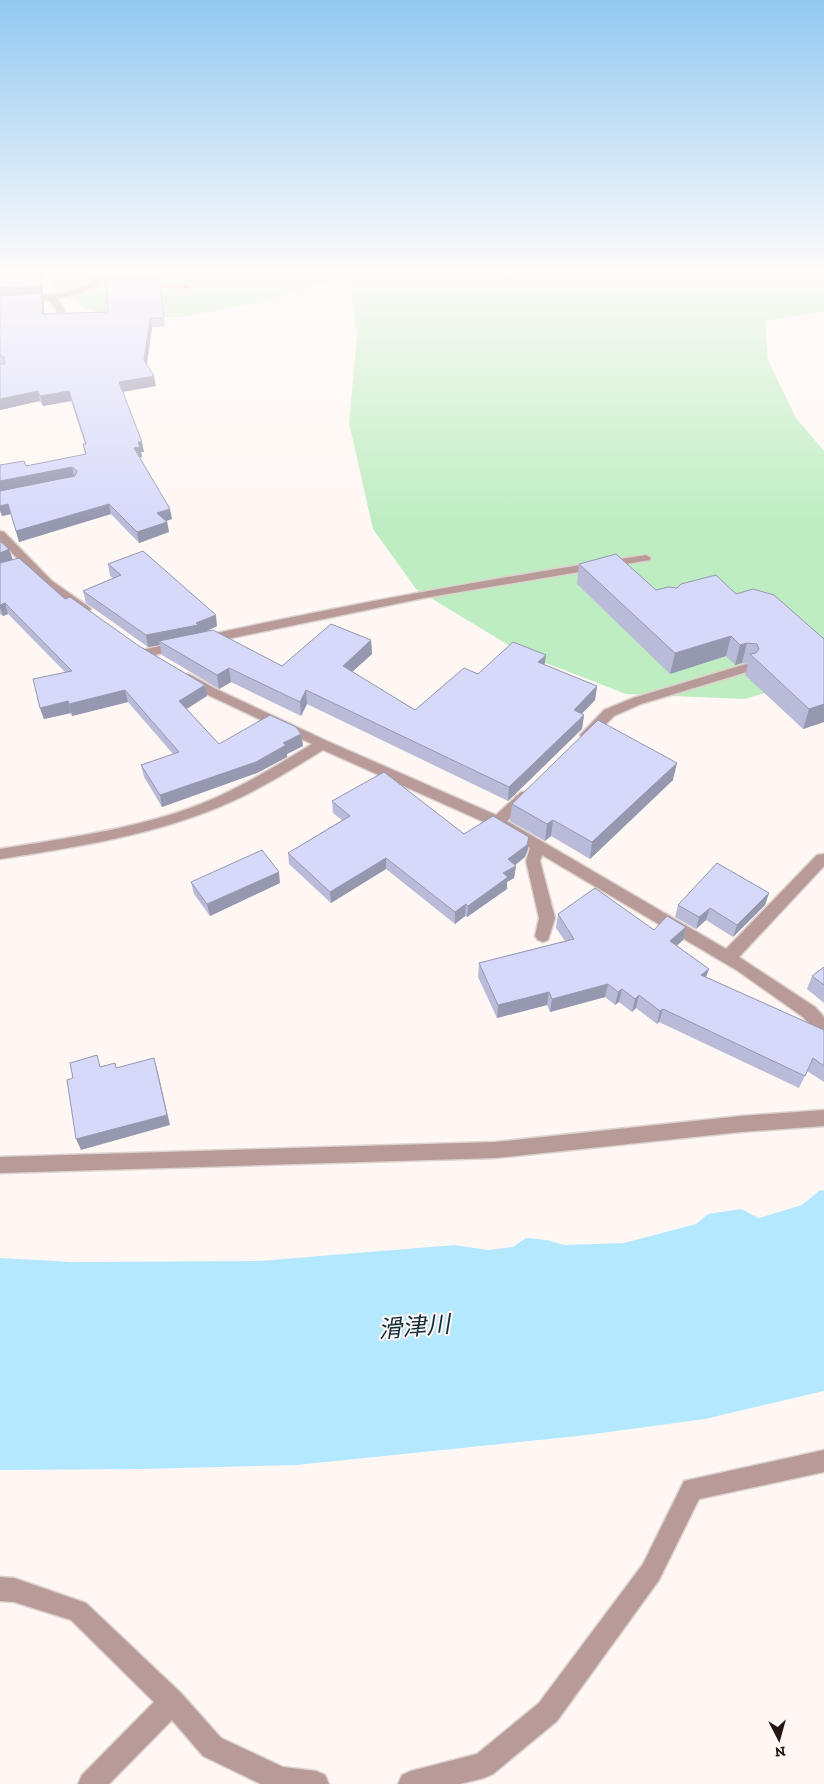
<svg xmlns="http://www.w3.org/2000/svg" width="824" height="1784" viewBox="0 0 824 1784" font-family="'Zilla Slab','Noto Sans JP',serif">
<rect width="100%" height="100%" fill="#fff7f3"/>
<path fill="#beedc1" d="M 42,273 L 824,273 L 824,312 L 765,321 L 768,360 L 796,418 L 824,451 L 824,675 L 745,699 L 626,694 L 525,655 L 416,589 L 373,529 L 349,423 L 357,335 L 350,283 L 334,280 L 262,302 L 183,317 L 120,318 L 87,309 L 60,294 Z"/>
<path fill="#b3e8ff" d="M 824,1190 L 824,1391 L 705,1419 L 587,1435 L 297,1465 L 144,1469 L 0,1470 L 0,1258 L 72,1262 L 259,1261 L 454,1245 L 488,1250 L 513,1247 L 526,1238 L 547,1240 L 564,1245 L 624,1243 L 696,1224 L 708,1214 L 741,1209 L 759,1218 L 802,1205 L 819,1191 Z"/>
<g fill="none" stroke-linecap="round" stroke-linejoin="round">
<defs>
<path id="street" d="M 97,273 L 105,273 L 100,285 L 77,294 L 57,298 L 65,311 L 64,313 L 58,313 L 50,301 L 46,300 L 0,303 L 0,299 C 32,297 64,296 94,282 Z
M 137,282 L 187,285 L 191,287 L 187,289 L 140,286 L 136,284 Z
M 0,531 L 4,532 L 52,581 L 89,607 L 91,609 L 89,611 C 70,616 14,555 0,540 Z
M 646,555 L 651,558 L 650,560 L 424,598 L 203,644 L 197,640 L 203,636 C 350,604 497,577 646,555 Z
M 181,641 L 187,645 L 185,648 L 146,657 L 140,653 L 142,650 Z
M 746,664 L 750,665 L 752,668 L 750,671 L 641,704 L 614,716 L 592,738 L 582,738 L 580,735 L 604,710 L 633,698 Z
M 189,674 L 216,689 L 327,741 L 496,815 L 521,792 L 531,792 L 533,795 L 531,798 L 507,821 L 726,949 L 817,855 L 824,854 L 824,866 L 739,957 L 815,1007 L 824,1017 L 824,1035 L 818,1033 L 803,1017 L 738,971 L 542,855 L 540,861 L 555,918 L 548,940 L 543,942 L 538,940 L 535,936 L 539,918 L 526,861 L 530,848 L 493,826 L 323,750 C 286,773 249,796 209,811 C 142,837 70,848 0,859 L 0,849 C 67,838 137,829 201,804 C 240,788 276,766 312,744 L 208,695 L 185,681 L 183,678 L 185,675 Z
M 824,1110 L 824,1126 L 741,1132 L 495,1158 L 0,1173 L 0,1157 L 495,1142 L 741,1116 Z
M 824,1450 L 824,1472 L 699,1499 L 659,1580 L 557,1721 L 493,1774 L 484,1778 L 460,1784 L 398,1784 L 402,1775 L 411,1771 L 477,1754 L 539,1703 L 643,1564 L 684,1481 Z
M 0,1577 L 14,1578 L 86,1603 L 181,1693 L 221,1738 L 283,1767 L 316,1771 L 325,1775 L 329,1784 L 261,1784 L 203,1756 L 172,1720 L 109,1784 L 78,1784 L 82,1775 L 154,1702 L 71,1620 L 14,1602 L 0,1601 Z"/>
</defs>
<use href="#street" stroke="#dcd3cf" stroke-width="3"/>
<use href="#street" fill="#b89a99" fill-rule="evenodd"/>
</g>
<path fill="#b9bbd8" d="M 0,273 L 42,273 L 43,294 L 42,294 L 44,302 L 44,314 L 108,312 L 108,280 L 106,273 L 159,273 L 165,327 L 152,327 L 147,364 L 156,386 L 123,392 L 144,452 L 141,452 L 142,457 L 140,457 L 172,519 L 167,521 L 169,532 L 139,543 L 111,514 L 19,542 L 11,514 L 2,516 L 0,511 L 0,465 L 26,466 L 85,455 L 83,444 L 85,444 L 71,401 L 43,406 L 40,401 L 0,410 Z
M 0,541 L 12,559 L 65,599 L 139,646 L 205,685 L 207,696 L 187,709 L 219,744 L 301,734 L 303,746 L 287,754 L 287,757 L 257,773 L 162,807 L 144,777 L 141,765 L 173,754 L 128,702 L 72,716 L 71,713 L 44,719 L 40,708 L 65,672 L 8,614 L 3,616 L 0,614 Z
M 108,564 L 217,626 L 205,632 L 282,666 L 371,640 L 372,654 L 352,672 L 415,710 L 478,674 L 545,665 L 597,686 L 595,700 L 581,714 L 584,715 L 582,729 L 508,801 L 307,704 L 301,716 L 231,682 L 219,689 L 162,655 L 160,645 L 148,647 L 86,603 L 83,591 L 113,578 L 110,576 Z
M 579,564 L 656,590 L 736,594 L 824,639 L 824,722 L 803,729 L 745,675 L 748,664 L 742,663 L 735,665 L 726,656 L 670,674 L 577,584 Z
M 673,780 L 590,859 L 551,836 L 545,841 L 510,821 L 512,804 Z
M 332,801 L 464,834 L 528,849 L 525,857 L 515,865 L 516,866 L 514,878 L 507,882 L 507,889 L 467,917 L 465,916 L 455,924 L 386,869 L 331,903 L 289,864 L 288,853 L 342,820 L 333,813 Z
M 191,882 L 280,883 L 210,916 L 194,894 Z
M 769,893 L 765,905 L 733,937 L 706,920 L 696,929 L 675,917 L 678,905 Z
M 558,914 L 654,930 L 686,927 L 683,940 L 677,946 L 709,969 L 706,977 L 824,1030 L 824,1082 L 807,1071 L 799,1088 L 659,1022 L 657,1024 L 636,1008 L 632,1012 L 619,1002 L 615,1005 L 605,997 L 550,1012 L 547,1005 L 497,1018 L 478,977 L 479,963 L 565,941 L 556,928 Z
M 824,967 L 824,1003 L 807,989 L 812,976 Z"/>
<path fill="#9698b0" d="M 41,273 L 42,273 L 43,294 L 42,294 L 44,302 L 44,323 L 0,297 L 0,288 Z
M 150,318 L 152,327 L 146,370 L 144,360 Z
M 154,376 L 156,386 L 121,392 L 119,382 Z
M 38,391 L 40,401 L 0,410 L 0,399 Z
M 69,391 L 71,401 L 43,406 L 40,396 Z
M 138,442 L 142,442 L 144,452 L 141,452 L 142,457 L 136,458 L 134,448 Z
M 72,467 L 74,477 L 0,492 L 0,481 Z
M 8,504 L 11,514 L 2,516 L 0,510 L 0,506 Z
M 109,504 L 111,514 L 19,542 L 16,531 Z
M 170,509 L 172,519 L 159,523 L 157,513 Z
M 167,522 L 169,532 L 139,543 L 137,532 Z
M 9,549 L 13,560 L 0,565 L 0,553 Z
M 5,603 L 8,614 L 3,616 L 0,608 L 0,605 Z
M 216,615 L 217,626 L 200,634 L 159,641 L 160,645 L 148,647 L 146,635 L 196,623 Z
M 731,636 L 726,656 L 670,674 L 675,653 Z
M 371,640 L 372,654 L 343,680 L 343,666 Z
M 747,643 L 742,663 L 735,665 L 740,645 Z
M 546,655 L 544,668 L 538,662 Z
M 229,668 L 231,682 L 219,689 L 217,675 Z
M 205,685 L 207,696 L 181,712 L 179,701 Z
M 597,686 L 595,700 L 572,724 L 574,710 Z
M 125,690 L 128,702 L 72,716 L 69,704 Z
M 306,690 L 307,704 L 301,716 L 300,702 Z
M 68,701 L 71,713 L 44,719 L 40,708 Z
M 824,704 L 824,722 L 803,729 L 809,709 Z
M 584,715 L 582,729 L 508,801 L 509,787 Z
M 301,734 L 303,746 L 287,754 L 287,757 L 257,773 L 162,807 L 160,795 L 283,743 Z
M 677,763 L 673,780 L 590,859 L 592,842 Z
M 553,820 L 551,836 L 545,841 L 547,824 Z
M 529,837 L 528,849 L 525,857 L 508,871 L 516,866 L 514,878 L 507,882 L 507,889 L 467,917 L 468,906 L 503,873 L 508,859 Z
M 386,858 L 386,869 L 331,903 L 330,892 Z
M 279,872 L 280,883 L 210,916 L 207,904 Z
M 769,893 L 765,905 L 733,937 L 737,925 Z
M 466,904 L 465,916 L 455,924 L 455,912 Z
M 710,908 L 706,920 L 696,929 L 699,917 Z
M 686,927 L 683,940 L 666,954 L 670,941 Z
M 709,969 L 704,982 L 701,975 Z
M 608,984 L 605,997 L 550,1012 L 552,999 Z
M 622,989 L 619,1002 L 615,1005 L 618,992 Z
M 549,992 L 547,1005 L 497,1018 L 498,1005 Z
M 639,995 L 636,1008 L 632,1012 L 635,999 Z
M 663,1009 L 659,1022 L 657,1024 L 660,1011 Z
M 154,1058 L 157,1069 L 170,1125 L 81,1150 L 76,1139 Z"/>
<path fill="#d7d9fb" stroke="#9698b0" d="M 0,273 L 41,273 L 41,285 L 0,288 Z
M 132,278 L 160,280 L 164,318 L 150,318 L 144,360 L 154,376 L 119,382 L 142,442 L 138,442 L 140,447 L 134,448 L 170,509 L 157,513 L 167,522 L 137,532 L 109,504 L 16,531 L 8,504 L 0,506 L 0,491 L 75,476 L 77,471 L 72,467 L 0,481 L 0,465 L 24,461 L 26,466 L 86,454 L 83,444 L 86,444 L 69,391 L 40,396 L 38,391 L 0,399 L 0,364 L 5,364 L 4,357 L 0,355 L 0,296 L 42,293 L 42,314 L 108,312 L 106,280 Z
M 0,541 L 9,549 L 0,553 Z
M 143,551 L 216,615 L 196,623 L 198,625 L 146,635 L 83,591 L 121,575 L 108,564 Z
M 616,554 L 656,590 L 668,587 L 677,588 L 681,584 L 716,575 L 736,594 L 753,589 L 774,595 L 824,639 L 824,704 L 809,709 L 750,654 L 756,653 L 759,649 L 757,644 L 747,643 L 740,645 L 731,636 L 675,653 L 579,564 Z
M 19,558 L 65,599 L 70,597 L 139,646 L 205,685 L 179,701 L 219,744 L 270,715 L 296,727 L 301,734 L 283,743 L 286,745 L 256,762 L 160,795 L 141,765 L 179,752 L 125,690 L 69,704 L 68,701 L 40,708 L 33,679 L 72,671 L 5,603 L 0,605 L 0,563 Z
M 331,624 L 371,640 L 343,666 L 415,710 L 464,668 L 478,674 L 513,642 L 546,655 L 538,662 L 597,686 L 574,710 L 584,715 L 509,787 L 306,690 L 300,702 L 229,668 L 217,675 L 159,641 L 213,630 L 282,666 Z
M 598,720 L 677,763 L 592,842 L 553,820 L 547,824 L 512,804 Z
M 384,772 L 464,834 L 493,816 L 529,837 L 527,845 L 508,859 L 516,866 L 503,873 L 508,877 L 468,906 L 466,904 L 455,912 L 386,858 L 330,892 L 288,853 L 350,816 L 332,801 Z
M 262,850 L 279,872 L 207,904 L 191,882 Z
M 717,863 L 769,893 L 737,925 L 710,908 L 699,917 L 678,905 Z
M 595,888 L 654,930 L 667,916 L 686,927 L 670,941 L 709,969 L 701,975 L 824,1030 L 824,1066 L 813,1058 L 805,1076 L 663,1009 L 660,1011 L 639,995 L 635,999 L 622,989 L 618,992 L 608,984 L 552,999 L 549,992 L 498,1005 L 479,963 L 574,939 L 558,914 Z
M 824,967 L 824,985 L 812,976 Z
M 97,1055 L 100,1067 L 115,1063 L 116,1068 L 154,1058 L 167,1115 L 76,1139 L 67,1080 L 73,1078 L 70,1063 Z"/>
<linearGradient id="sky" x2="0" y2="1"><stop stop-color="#93c9f1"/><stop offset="0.52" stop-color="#fffbfa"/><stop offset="1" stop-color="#fffbfa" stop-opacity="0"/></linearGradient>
<rect width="824" height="523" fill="url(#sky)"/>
<g text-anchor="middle" stroke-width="4" stroke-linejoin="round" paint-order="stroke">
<g font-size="24" font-style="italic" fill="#11303d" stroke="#fff7f3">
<text transform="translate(414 1327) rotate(-5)" y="8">滑津川</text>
</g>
</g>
<g transform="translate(779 1739) rotate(174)" stroke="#fff7f3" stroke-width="4" paint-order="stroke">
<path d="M0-4L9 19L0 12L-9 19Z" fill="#241711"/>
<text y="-8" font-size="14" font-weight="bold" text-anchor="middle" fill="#241711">N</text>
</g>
</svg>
